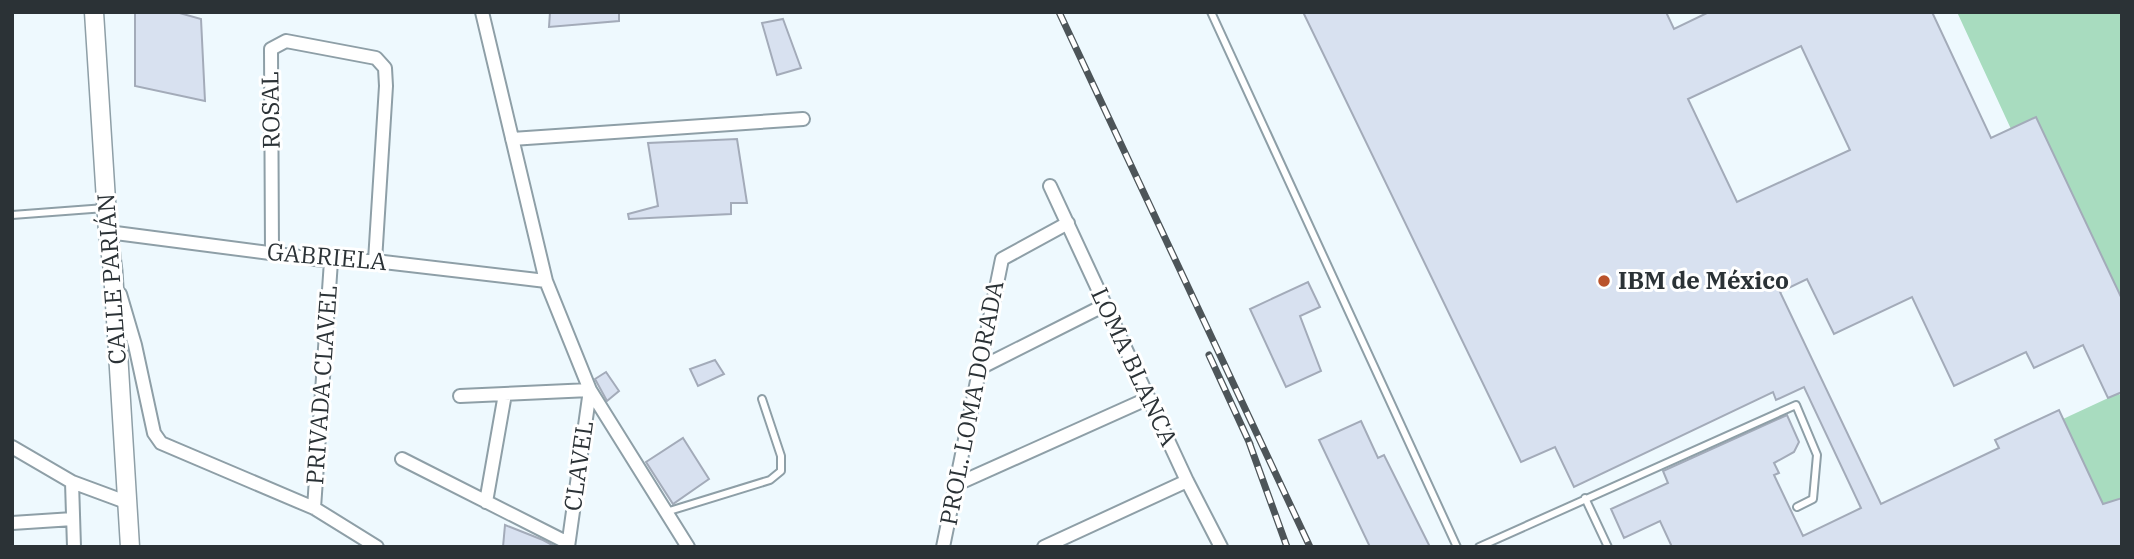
<svg xmlns="http://www.w3.org/2000/svg" width="2134" height="559" viewBox="0 0 2134 559" font-family="'IBM Plex Serif',serif">
<rect width="100%" height="100%" fill="#eef9fe"/>
<path fill="#a8dcbf" d="M 1957,12 L 2122,12 L 2122,299 L 2011,129 Z
M 2119,393 L 2122,400 L 2122,516 L 2111,521 L 2063,419 Z"/>
<path fill="#d8e1f0" stroke="#a3abb9" stroke-width="2" fill-rule="evenodd" d="M 135,12 L 176,12 L 201,19 L 205,101 L 135,86 Z
M 550,12 L 619,12 L 619,21 L 549,27 Z
M 1303,12 L 1666,12 L 1674,29 L 1709,12 L 1932,12 L 1991,138 L 2036,117 L 2122,299 L 2122,392 L 2108,398 L 2083,345 L 2034,368 L 2026,352 L 1954,386 L 1912,297 L 1834,334 L 1807,279 L 1780,292 L 1881,504 L 1999,448 L 1995,440 L 2059,410 L 2103,504 L 2122,498 L 2122,547 L 1672,547 L 1660,521 L 1624,538 L 1611,509 L 1668,483 L 1663,471 L 1787,415 L 1799,442 L 1794,452 L 1774,463 L 1779,473 L 1774,475 L 1803,536 L 1861,508 L 1804,387 L 1776,400 L 1773,392 L 1574,487 L 1555,447 L 1521,462 ZM 1801,46 L 1850,150 L 1737,202 L 1688,99 Z
M 783,19 L 801,68 L 777,75 L 762,23 Z
M 737,139 L 747,203 L 731,203 L 731,214 L 629,219 L 628,214 L 658,206 L 648,143 Z
M 1308,282 L 1320,307 L 1300,316 L 1321,371 L 1286,387 L 1250,309 Z
M 715,360 L 724,374 L 698,386 L 690,369 Z
M 606,372 L 619,391 L 607,401 L 595,379 Z
M 1361,421 L 1378,458 L 1384,455 L 1430,547 L 1370,547 L 1319,440 Z
M 683,438 L 709,479 L 673,504 L 646,462 Z
M 505,525 L 543,540 L 556,547 L 503,547 Z"/>
<g fill="none" stroke-linecap="round" stroke-linejoin="round">
<defs>
<path id="lane" d="M 1211,12 L 1457,547
M 12,215 L 105,208
M 1585,498 L 1608,547
M 666,512 L 770,480 L 781,471 L 781,456 L 762,399
M 1479,547 L 1796,405 L 1817,455 L 1813,499 L 1797,507"/>
<path id="street" d="M 482,12 L 546,281 L 590,390 L 688,547
M 512,139 L 803,119
M 1050,186 L 1187,481 L 1221,547
M 108,232 L 331,261 L 375,261 L 546,281
M 272,252 L 271,49 L 286,41 L 376,58 L 385,68 L 386,86 L 375,261
M 120,294 L 135,345 L 154,433 L 161,443 L 314,508 L 377,547
M 978,369 L 1105,305
M 460,396 L 590,390 L 568,547
M 12,447 L 72,482 L 126,502
M 402,459 L 568,543
M 72,482 L 74,547
M 955,485 L 1149,398
M 486,502 L 505,394
M 314,508 L 331,261
M 12,523 L 73,519
M 943,547 L 1002,259 L 1068,223
M 1044,547 L 1187,481"/>
<path id="secondary" d="M 94,12 L 108,232 L 113,271 L 130,547"/>
</defs>
<use href="#lane" stroke="#8e9fa7" stroke-width="10"/>
<use href="#street" stroke="#8e9fa7" stroke-width="16"/>
<use href="#secondary" stroke="#8e9fa7" stroke-width="21"/>
<use href="#lane" stroke="#fff" stroke-width="6"/>
<use href="#street" stroke="#fff" stroke-width="12"/>
<use href="#secondary" stroke="#fff" stroke-width="18"/>
<defs>
<path id="rail" d="M 1059,12 L 1310,547
M 1209,355 L 1250,444
M 1249,442 L 1287,547"/>
</defs>
<use href="#rail" stroke="#4d5559" stroke-width="7"/>
<use href="#rail" stroke="#fff" stroke-width="4.5" stroke-dasharray="13" stroke-linecap="butt"/>
</g>
<circle fill="#b9522b" stroke="#fff" stroke-width="2.5" cx="1604" cy="281" r="7"/>
<g text-anchor="middle" stroke-width="6" stroke-linejoin="round" paint-order="stroke">
<g font-size="24" fill="#2b3236" stroke="#fff">
<text transform="translate(271 110) rotate(-91)" y="8">ROSAL</text>
<text transform="translate(327 257) rotate(5)" y="8">GABRIELA</text>
<text transform="translate(112 279) rotate(-94)" y="8">CALLE PARIÁN</text>
<text transform="translate(1134 367) rotate(65)" y="8">LOMA BLANCA</text>
<text transform="translate(322 385) rotate(-86)" y="8">PRIVADA CLAVEL</text>
<text transform="translate(972 403) rotate(-79)" y="8">PROL. LOMA DORADA</text>
<text transform="translate(579 466) rotate(-82)" y="8">CLAVEL</text>
</g>
<g font-size="24" font-weight="bold" fill="#2b3236" stroke="#fff" text-anchor="start">
<text x="1618" y="289">IBM de México</text>
</g>
</g>
<rect width="2134" height="559" fill="none" stroke="#2b3236" stroke-width="28"/>
</svg>
